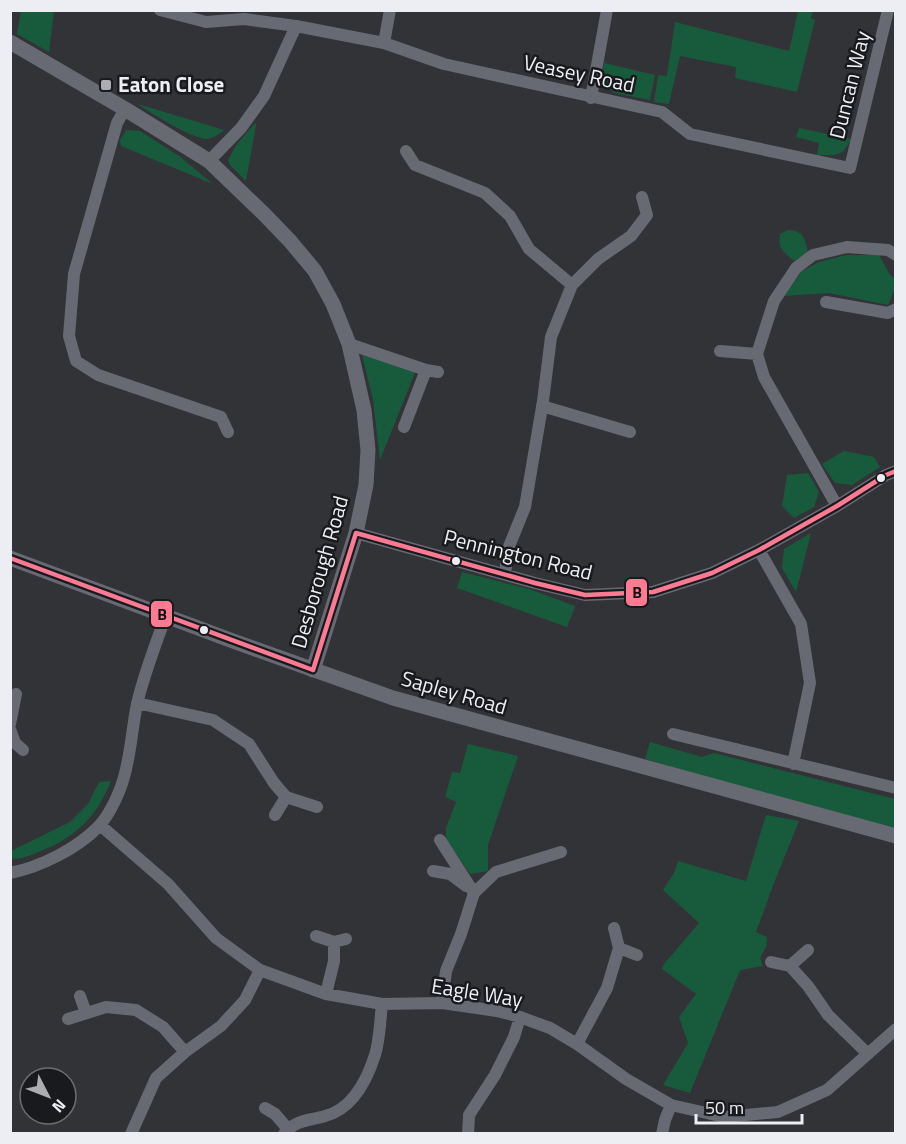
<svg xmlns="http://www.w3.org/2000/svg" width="906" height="1144" viewBox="0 0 906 1144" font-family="'Titillium Web',sans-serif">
<rect width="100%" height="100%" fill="#323337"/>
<path fill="#185b3c" d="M 21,11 L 54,11 L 49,52 L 17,34 Z
M 798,11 L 813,11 L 811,18 L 815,20 L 797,92 L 735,78 L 736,67 L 680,56 L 669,104 L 654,102 L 658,75 L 667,76 L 675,22 L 789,51 Z
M 604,63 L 655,75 L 650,100 L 614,93 L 602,82 Z
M 138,104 L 224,130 C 219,134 214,138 207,139 C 193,139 150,113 138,104 Z
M 255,123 L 256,125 L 246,181 L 230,165 L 228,160 L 237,144 Z
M 799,128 L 851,139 C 842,158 836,155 817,155 L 819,143 L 796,137 Z
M 126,130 L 140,131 L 179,156 L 213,184 L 121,146 L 120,140 Z
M 788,230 C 805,231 805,239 808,253 L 794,261 C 783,251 778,250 780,234 Z
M 846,255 L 879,255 L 890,275 L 895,279 L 895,288 L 888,305 L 829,293 L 784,296 L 802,271 L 819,262 Z
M 362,355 L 416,370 L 380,460 L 373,400 Z
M 844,451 L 874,457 L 880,467 L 852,485 L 835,483 L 822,464 Z
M 808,473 L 819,492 L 814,507 L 794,518 L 782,506 L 787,475 Z
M 811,533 L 796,592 L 782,568 L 784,549 Z
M 462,572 L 529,589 L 575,606 L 567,627 L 457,588 Z
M 650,742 L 702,757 L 714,753 L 895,799 L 895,828 L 784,799 L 645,759 Z
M 468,744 L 518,756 L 488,845 L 488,871 L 470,874 L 446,839 L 446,828 L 456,802 L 445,797 L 452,772 L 460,773 Z
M 111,781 C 97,817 74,839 38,852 C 29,856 20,860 11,858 L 11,851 L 70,822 L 88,804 L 99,782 Z
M 766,815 L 799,821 L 774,883 L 756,932 L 767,937 C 767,940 767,943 766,946 C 764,954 757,955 763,966 L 740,970 L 690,1093 L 663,1085 L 688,1043 L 679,1017 L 696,994 L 662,969 L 664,964 L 699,923 L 663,890 L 674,873 L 678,861 L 746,881 Z"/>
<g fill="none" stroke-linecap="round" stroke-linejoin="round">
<path stroke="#686a73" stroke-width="12" d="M 160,10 L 206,22 L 244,19 L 296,26 L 384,43 L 444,64 L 662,112 L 690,134 L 850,168 L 888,10
M 384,43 L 390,10
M 591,98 L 607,10
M 125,109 L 117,123 L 74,274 L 69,336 L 76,361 L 98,375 L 221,417 L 228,432
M 406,151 L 415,165 L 485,193 L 510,216 L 529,249 L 572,285
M 209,161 L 241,128 L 264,96 L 296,26
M 826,302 L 888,313 L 896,309
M 349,344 L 426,370 L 438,372
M 720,351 L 757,354
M 542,406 L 630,432
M 404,427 L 426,370
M 837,506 L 764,377 L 757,354 L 774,301 L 796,268 L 813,255 L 847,247 L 888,250 L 896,255
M 356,533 L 535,583 L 585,595 L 653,592 L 712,573 L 759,550 L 837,506 L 886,475 L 896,471
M 759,550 L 801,624 L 810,683 L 793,764
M 505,574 L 508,549 L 525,507 L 543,401 L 551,337 L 572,285 L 598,259 L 631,236 L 647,215 L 642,197
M 137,703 L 213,720 L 249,744 L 274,783 L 286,797 L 317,807
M 10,724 L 16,694
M 10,729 L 15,743 L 23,750
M 673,734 L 896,788
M 275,815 L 286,797
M 100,825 L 168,884 L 216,938 L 260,970 L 326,994 L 382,1004 L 442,1003 L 497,1011 L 520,1017 L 550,1028 L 577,1044 L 626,1079 L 671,1105 L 724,1117 L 778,1112 L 827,1090 L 896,1029
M 440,840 L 474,893
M 433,871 L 450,874 L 466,886
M 10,873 C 41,867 78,848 99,826 C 110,814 120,792 124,777 C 131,753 132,728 137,704 C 144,674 155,645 166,616
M 316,936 L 334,942 L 346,939
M 619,948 L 637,955
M 771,962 L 790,966 L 808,950
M 790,966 L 808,986 L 828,1015 L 868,1054
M 326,994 L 334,961 L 334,942
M 80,996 L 86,1013
M 442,1003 L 446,971 L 461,934 L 474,893 L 496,872 L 561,852
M 68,1019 L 106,1007 L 136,1010 L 163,1027 L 185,1052
M 577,1044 L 607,988 L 619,948 L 614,928
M 265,1108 L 275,1114 L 288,1129
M 131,1134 L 156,1078 L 185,1052 L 221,1026 L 245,1000 L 260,970
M 284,1134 C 296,1119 309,1121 325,1116 C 353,1109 367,1080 375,1055 C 380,1039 380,1021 382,1004
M 468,1134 L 469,1115 L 495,1075 L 514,1037 L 520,1017
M 662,1134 L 665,1120 L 671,1105"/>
<path stroke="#686a73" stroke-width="15" d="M 10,42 L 125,109 L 209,161 L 264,214 L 290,241 L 315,271 L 333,304 L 349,344 L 364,410 L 368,450 L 366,485 L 356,533 L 313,670
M 10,558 L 233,641 L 393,698 L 896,836"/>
<defs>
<path id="bus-1" d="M 356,533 L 535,583 L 585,595 L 653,592 L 712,573 L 759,550 L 837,506 L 886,475 L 896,471
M 10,558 L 313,670
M 313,670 L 356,533"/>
</defs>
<use href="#bus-1" stroke="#191a1d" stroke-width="9"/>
<use href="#bus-1" stroke="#fe7a93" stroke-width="4.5"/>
</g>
<rect fill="#abadb1" stroke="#191a1d" stroke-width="2" x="100" y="79" width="12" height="12" rx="3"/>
<g fill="#eceef3" stroke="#191a1d" stroke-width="2">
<circle cx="881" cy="478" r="5"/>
<circle cx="456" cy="561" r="5"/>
<circle cx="204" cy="630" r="5"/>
</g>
<g text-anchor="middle" stroke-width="5" stroke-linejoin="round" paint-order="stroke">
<g font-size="21" fill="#eceef3" stroke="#191a1d">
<text transform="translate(579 74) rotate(12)" y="7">Veasey Road</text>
<text transform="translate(850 85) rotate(-76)" y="7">Duncan Way</text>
<text transform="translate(518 555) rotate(14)" y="7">Pennington Road</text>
<text transform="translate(320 572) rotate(-74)" y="7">Desborough Road</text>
<text transform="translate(454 693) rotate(16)" y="7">Sapley Road</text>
<text transform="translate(477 993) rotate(9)" y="7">Eagle Way</text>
</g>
<g font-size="21" font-weight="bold" fill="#eceef3" stroke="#191a1d" text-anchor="start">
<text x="118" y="92">Eaton Close</text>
</g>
</g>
<g stroke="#191a1d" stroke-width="2">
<rect x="625" y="578" width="23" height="29" rx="6" fill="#fe7a93"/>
<rect x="150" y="600" width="23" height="28" rx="6" fill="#fe7a93"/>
</g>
<g font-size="16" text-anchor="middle" font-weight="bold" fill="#111">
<text x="637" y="598">B</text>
<text x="162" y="620">B</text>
</g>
<rect width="906" height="1144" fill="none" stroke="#eceef3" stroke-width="24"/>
<g transform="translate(48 1096) rotate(132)"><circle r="28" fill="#191a1d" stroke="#6d6f73" stroke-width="1.5"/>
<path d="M0-4.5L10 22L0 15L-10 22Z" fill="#abadb1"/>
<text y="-9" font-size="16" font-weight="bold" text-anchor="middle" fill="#eceef3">N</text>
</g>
<path d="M696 1114v9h106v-9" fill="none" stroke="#eceef3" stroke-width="3"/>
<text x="705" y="1114" font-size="18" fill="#eceef3" stroke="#191a1d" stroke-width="4.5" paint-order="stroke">50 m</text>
</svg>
